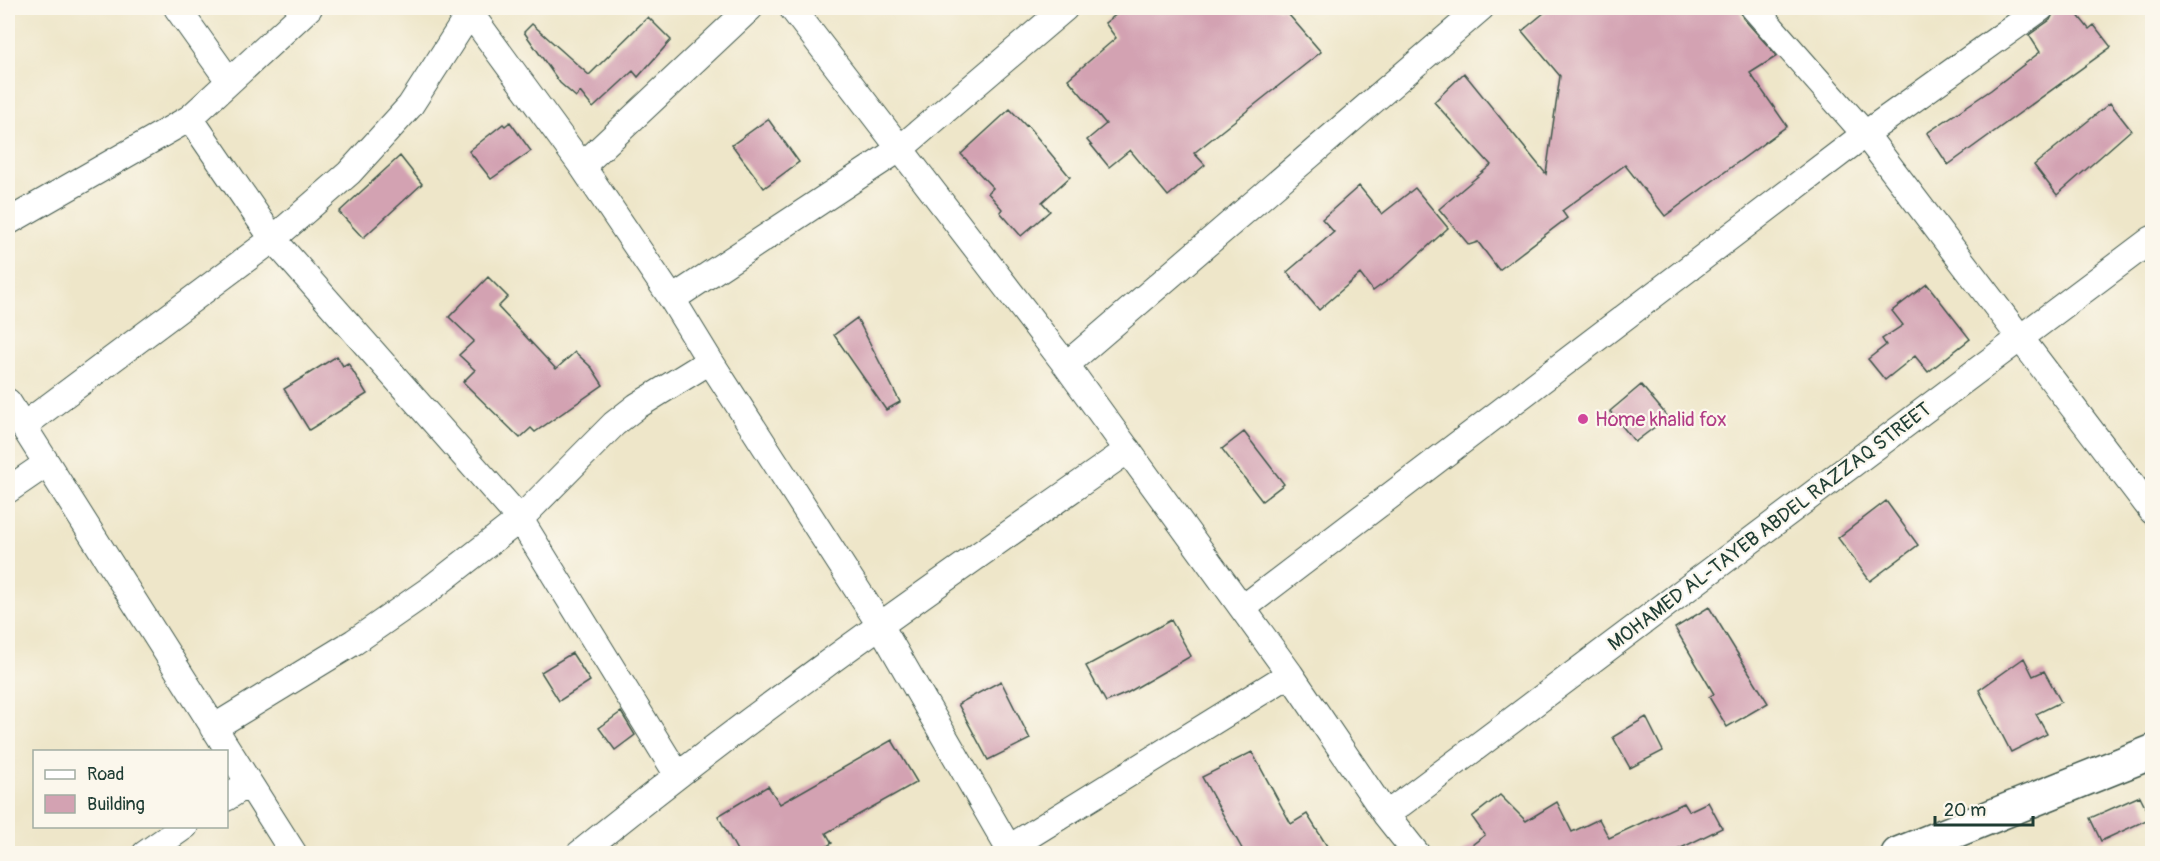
<svg xmlns="http://www.w3.org/2000/svg" width="2160" height="861" viewBox="0 0 2160 861" font-family="Pangolin,sans-serif">
<rect width="100%" height="100%" fill="#fbf7ec"/>
<filter id="ink" filterUnits="userSpaceOnUse"><feTurbulence type="fractalNoise" baseFrequency=".0167" numOctaves="2"/><feDisplacementMap in="SourceGraphic" scale="12" xChannelSelector="R" yChannelSelector="G"/><feConvolveMatrix kernelMatrix="1 2 1 2 8 2 1 2 1" color-interpolation-filters="sRGB"/></filter>
<filter id="wash" filterUnits="userSpaceOnUse"><feTurbulence type="fractalNoise" baseFrequency=".008" numOctaves="4" result="noise"/><feDisplacementMap in="SourceGraphic" scale="24" xChannelSelector="R" yChannelSelector="G"/><feGaussianBlur stdDeviation="1.35" result="paint"/><feColorMatrix in="noise" values="0 0 0 0 0 0 0 0 0 0 0 0 0 0 0 0 0 1.4 0 .05"/><feComposite in="paint" operator="in"/></filter>
<g filter="url(#wash)">
<rect width="100%" height="100%" fill="#eee6c9"/>
<g id="blocks">
<path fill="#d3a2b2" d="M 1125,8 L 1283,8 L 1321,52 L 1194,153 L 1205,165 L 1168,196 L 1130,150 L 1109,167 L 1087,140 L 1106,124 L 1068,79 L 1116,38 L 1105,23 Z
M 1550,8 L 1739,8 L 1743,18 L 1777,56 L 1750,73 L 1787,126 L 1665,216 L 1625,165 L 1562,211 L 1567,218 L 1499,270 L 1478,242 L 1469,245 L 1439,209 L 1491,165 L 1434,102 L 1464,73 L 1546,174 L 1560,76 L 1522,31 Z
M 2056,8 L 2072,8 L 2089,29 L 2094,25 L 2111,47 L 1948,165 L 1927,133 L 1991,90 L 2040,52 L 2029,35 L 2050,20 Z
M 648,17 L 671,40 L 638,77 L 633,71 L 593,108 L 580,92 L 576,97 L 560,83 L 524,32 L 532,24 L 589,75 Z
M 2110,103 L 2131,130 L 2057,195 L 2034,165 Z
M 1010,109 L 1026,126 L 1027,125 L 1070,177 L 1042,202 L 1050,211 L 1021,236 L 1000,212 L 1002,209 L 988,193 L 993,188 L 961,154 Z
M 768,119 L 799,162 L 764,188 L 732,145 Z
M 510,122 L 531,151 L 491,179 L 469,151 L 503,124 L 505,126 Z
M 400,156 L 422,184 L 363,238 L 339,212 Z
M 1359,186 L 1382,214 L 1415,188 L 1448,228 L 1402,270 L 1373,291 L 1360,274 L 1319,310 L 1287,272 L 1334,232 L 1322,219 Z
M 488,277 L 508,297 L 498,307 L 556,369 L 575,352 L 592,368 L 603,385 L 535,432 L 531,428 L 520,438 L 463,382 L 475,370 L 459,355 L 474,341 L 449,317 Z
M 1927,284 L 1970,339 L 1928,372 L 1915,356 L 1885,380 L 1868,359 L 1886,345 L 1882,339 L 1903,325 L 1892,311 Z
M 857,318 L 900,402 L 886,410 L 834,335 Z
M 337,356 L 343,366 L 348,363 L 367,394 L 309,430 L 284,389 Z
M 1641,385 L 1668,417 L 1635,442 L 1610,411 Z
M 1244,432 L 1284,484 L 1262,501 L 1222,449 Z
M 1886,501 L 1918,545 L 1870,581 L 1838,538 Z
M 1709,607 L 1768,703 L 1727,727 L 1709,697 L 1714,694 L 1675,628 Z
M 1171,620 L 1191,656 L 1127,693 L 1106,702 L 1086,666 Z
M 572,653 L 590,681 L 559,701 L 541,672 Z
M 2024,658 L 2033,676 L 2044,671 L 2061,702 L 2036,714 L 2047,734 L 2011,752 L 1979,690 Z
M 1001,681 L 1030,739 L 988,760 L 958,704 Z
M 621,712 L 635,735 L 615,750 L 599,728 Z
M 1646,717 L 1663,751 L 1630,768 L 1613,737 Z
M 892,740 L 917,782 L 826,833 L 832,843 L 815,854 L 739,854 L 718,816 L 768,786 L 780,804 Z
M 1252,752 L 1291,824 L 1307,814 L 1332,854 L 1245,854 L 1202,777 Z
M 1500,795 L 1526,821 L 1557,802 L 1572,832 L 1599,819 L 1609,838 L 1684,803 L 1689,811 L 1708,802 L 1722,828 L 1669,854 L 1460,854 L 1485,835 L 1472,817 Z
M 2140,796 L 2151,818 L 2101,841 L 2090,818 Z"/>
</g>
</g>
<g filter="url(#ink)">
<use href="#blocks" fill-opacity="0" stroke="#3e564a" stroke-width="1.5"/>
<g fill="none" stroke-linecap="round" stroke-linejoin="round">
<defs>
<path id="street" d="M 177,8 L 229,81
M 309,8 L 190,118 L 273,239 L 520,519 L 677,774
M 792,8 L 1066,365 L 1290,674 L 1386,815 L 1417,854
M 1754,8 L 1865,134 L 2152,511
M 470,13 L 582,166 L 672,299 L 710,361 L 880,625 L 1012,854
M 582,166 L 750,8
M 8,222 L 190,118
M 672,299 L 901,148 L 1065,8
M 1066,365 L 1481,8
M 8,402 L 294,854
M 23,426 L 273,239 L 349,173 L 410,106 L 473,8
M 8,490 L 46,464
M 1243,608 L 1865,134 L 2041,8
M 213,728 L 354,642 L 429,590 L 520,519 L 614,424 L 637,406 L 710,361
M 226,798 L 249,783
M 1386,815 L 2152,239
M 1009,848 L 1290,674
M 145,854 L 185,826
M 579,854 C 755,710 942,581 1128,450"/>
<path id="secondary" d="M 1898,854 L 2152,752"/>
</defs>
<use href="#street" stroke="#3e564a" stroke-width="28"/>
<use href="#secondary" stroke="#3e564a" stroke-width="36"/>
<use href="#street" stroke="#fff" stroke-width="26"/>
<use href="#secondary" stroke="#fff" stroke-width="33"/>
</g>
</g>
<circle fill="#d1479c" stroke="#fbf7ec" stroke-width="2" cx="1583" cy="419" r="6"/>
<g text-anchor="middle" stroke-width="4.5" stroke-linejoin="round" paint-order="stroke">
<g font-size="20" fill="#b23c85" stroke="#fbf7ec" text-anchor="start">
<text x="1595" y="426">Home khalid fox</text>
</g>
<g font-size="20" fill="#1f3d34" stroke="#fbf7ec">
<text transform="translate(1769 526) rotate(-37)" y="7">MOHAMED AL-TAYEB ABDEL RAZZAQ STREET</text>
</g>
</g>
<rect width="2160" height="861" fill="none" stroke="#fbf7ec" stroke-width="30"/>
<rect x="33" y="750" width="195" height="78" fill="#fbf7ec" stroke="#a3ada2" stroke-width="1.5"/>
<rect x="45" y="770" width="30" height="9" fill="#ffffff" stroke="#a3ada2" stroke-width="1.5"/>
<text x="87" y="780" font-size="18" fill="#1f3d34">Road</text>
<rect x="45" y="795" width="30" height="18" fill="#d3a2b2" stroke="#a3ada2" stroke-width="1.5"/>
<text x="87" y="810" font-size="18" fill="#1f3d34">Building</text>
<path d="M1935 816v9h98v-9" fill="none" stroke="#1f3d34" stroke-width="3"/>
<text x="1944" y="816" font-size="18" fill="#1f3d34" stroke="#fbf7ec" stroke-width="4.5" paint-order="stroke">20 m</text>
</svg>
